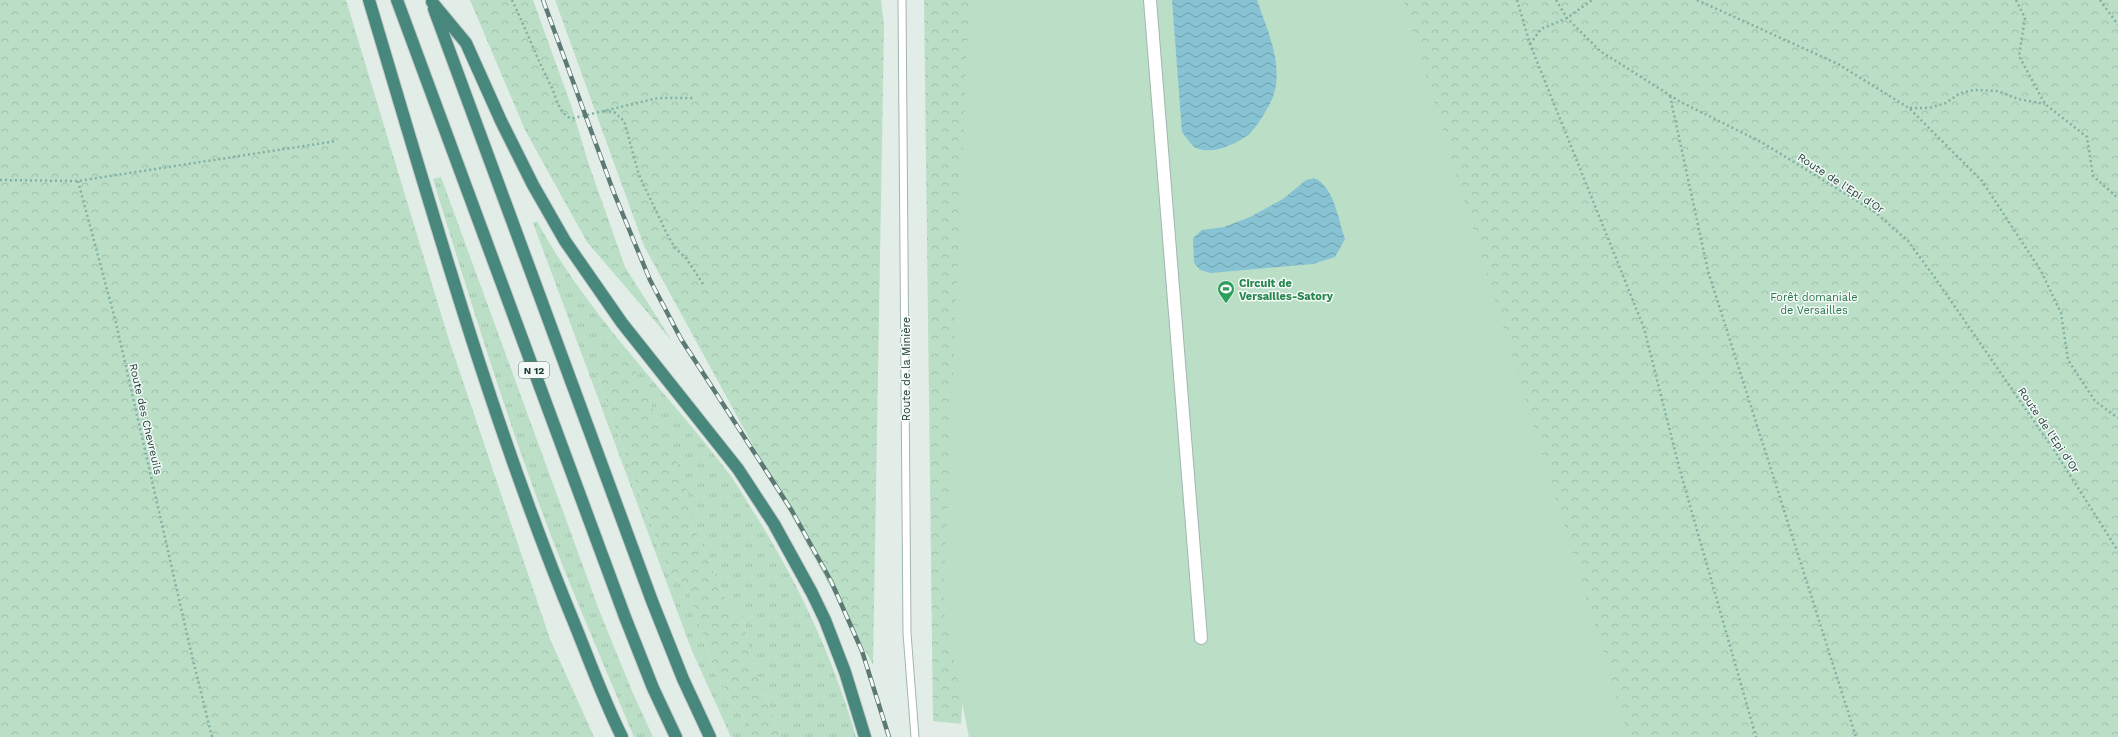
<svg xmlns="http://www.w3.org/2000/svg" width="2118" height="737" viewBox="0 0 2118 737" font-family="'Work Sans',sans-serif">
<defs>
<pattern id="grass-tufts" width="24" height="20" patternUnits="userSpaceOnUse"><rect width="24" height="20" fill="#badec6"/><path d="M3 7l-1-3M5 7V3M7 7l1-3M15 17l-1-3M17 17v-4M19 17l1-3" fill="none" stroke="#a0c0ab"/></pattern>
<pattern id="forest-crowns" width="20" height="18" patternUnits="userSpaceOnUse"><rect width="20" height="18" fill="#badec6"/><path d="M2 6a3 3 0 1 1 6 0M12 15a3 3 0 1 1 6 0" fill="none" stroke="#a0c0ab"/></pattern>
<pattern id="water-waves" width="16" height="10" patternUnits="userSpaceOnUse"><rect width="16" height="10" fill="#88c3d3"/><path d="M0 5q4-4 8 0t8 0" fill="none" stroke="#6fa0ac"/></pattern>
</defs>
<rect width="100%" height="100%" fill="#e2ede8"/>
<path fill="url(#grass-tufts)" d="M 441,177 L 599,610 L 632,691 L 653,737 L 634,737 C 600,655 564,574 534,490 C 497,388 465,283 433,179 Z
M 537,221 C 588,316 666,390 730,475 C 739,487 745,499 753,511 C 798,582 833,657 856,737 L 781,737 L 751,659 L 743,617 L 729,607 L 691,521 L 595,367 L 612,418 L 670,576 L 686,584 L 716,675 L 743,717 L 752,737 L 731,737 L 692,651 L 533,223 Z"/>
<path fill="url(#forest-crowns)" d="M 0,0 L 346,0 L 448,337 L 550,639 L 594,737 L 0,737 Z
M 470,0 L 533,0 L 572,108 L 588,162 L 625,267 L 672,341 L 587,242 L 525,130 Z
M 555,0 L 881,0 L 884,26 L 873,665 L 644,246 Z
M 924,0 L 998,0 L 988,274 L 961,724 L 933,721 Z
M 1329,0 L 2118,0 L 2118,737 L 1616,737 Z
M 621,350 L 631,361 L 673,452 L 695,512 L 691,521 L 729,607 L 743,617 L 751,659 L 781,737 L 752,737 L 743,717 L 716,675 L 686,584 L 670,576 L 612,418 L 595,367 L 606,353 Z"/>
<path fill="#badec6" d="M 969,0 L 1403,0 L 1629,737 L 969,737 L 943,607 Z"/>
<path fill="url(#water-waves)" d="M 1172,0 L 1257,0 C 1267,29 1283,63 1274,94 C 1271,104 1256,129 1248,135 C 1234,145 1212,155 1196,148 C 1191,145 1186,137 1182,132 Z
M 1314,178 C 1334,186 1338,219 1345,239 L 1335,257 L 1313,264 L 1211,273 L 1200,270 L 1194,263 L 1193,238 L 1202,230 L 1224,227 L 1250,217 L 1283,199 L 1306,180 Z"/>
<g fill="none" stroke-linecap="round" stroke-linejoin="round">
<defs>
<path id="service" d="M 902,0 L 907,633 L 915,737"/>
<path id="minor" d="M 1150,0 L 1201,638"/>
<path id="trunk" d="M 369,0 C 432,210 491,422 575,625 C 590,662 604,701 622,737
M 397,0 L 625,617 L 653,688 L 676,737
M 432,2 L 466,43 L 501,121 L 533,185 L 565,241 L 622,323 L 738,469 L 774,524 L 812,593 L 825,620 L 845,672 L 865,737
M 434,9 L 652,601 L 683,679 L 710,737"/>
</defs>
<use href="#service" stroke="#a4b5b0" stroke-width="9"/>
<use href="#minor" stroke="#a4b5b0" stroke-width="14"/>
<use href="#trunk" stroke="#c1c9c7" stroke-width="14"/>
<path stroke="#81b1a5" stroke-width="2.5" stroke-dasharray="2 3" stroke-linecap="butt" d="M 512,0 C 526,29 537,59 552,88 C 556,97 558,109 566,115 C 568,118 571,118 574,118 L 658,98 L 693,98
M 1517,0 L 1530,44 L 1644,328 L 1679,467 L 1756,737
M 1556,0 L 1567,18 L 1600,51 L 1679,101 L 1763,143 L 1875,212 L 1908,241 L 1933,275 L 2056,453 L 2118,551
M 1697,0 L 1838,64 L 1909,108 L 1982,181 L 2041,271 L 2061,313 L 2068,360 L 2095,401 L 2118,418
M 2016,0 L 2025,18 L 2019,56 L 2045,104 L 2087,137 L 2093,176 L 2118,198
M 2100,0 L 2118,25
M 1530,44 L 1541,29 L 1567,18 L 1592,0
M 1670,96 L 1708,271 L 1856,737
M 1910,108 L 1929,108 L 1946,103 L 1960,93 L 1974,90 L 1998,91 L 2018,99 L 2045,104
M 604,111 L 614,112 L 624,121 L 639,175 L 666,232 L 675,248 L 686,258 L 703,284
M 0,180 L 78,181 L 336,141
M 78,181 L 116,323 L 192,656 L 212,737"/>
<use href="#service" stroke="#fff" stroke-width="7"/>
<use href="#minor" stroke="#fff" stroke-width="12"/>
<use href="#trunk" stroke="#48877c" stroke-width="12"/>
<defs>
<path id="rail" d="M 543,0 L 614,193 L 650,280 L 681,339 L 792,511 L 831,581 L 862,651 L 889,737"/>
</defs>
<use href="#rail" stroke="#5c7a73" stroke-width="4.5"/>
<use href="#rail" stroke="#f2f9f6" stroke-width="3" stroke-dasharray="9" stroke-linecap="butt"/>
</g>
<defs>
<symbol id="stadium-pin" viewBox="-11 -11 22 30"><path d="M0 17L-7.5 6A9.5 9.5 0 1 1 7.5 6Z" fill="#2e9e5b" stroke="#f2f9f6"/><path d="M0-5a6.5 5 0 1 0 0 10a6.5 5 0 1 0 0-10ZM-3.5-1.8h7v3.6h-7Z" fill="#fff"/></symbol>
</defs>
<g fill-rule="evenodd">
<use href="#stadium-pin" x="1216" y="279" width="20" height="27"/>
</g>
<g text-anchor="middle" stroke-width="3" stroke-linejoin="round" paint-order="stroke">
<rect fill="#f2f9f6" stroke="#607671" stroke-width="1" x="519" y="362" width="30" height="16" rx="3"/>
<g font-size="10" font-weight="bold" fill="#213e38">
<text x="534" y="374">N 12</text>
</g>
<g font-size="11" fill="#213e38" stroke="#f2f9f6">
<text transform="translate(1841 183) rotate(33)" y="4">Route de l'Epi d'Or</text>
<text transform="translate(906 369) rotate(-90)" y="4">Route de la Minière</text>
<text transform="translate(146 419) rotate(77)" y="4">Route des Chevreuils</text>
<text transform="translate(2049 430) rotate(56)" y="4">Route de l'Epi d'Or</text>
</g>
<g font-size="11" font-weight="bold" fill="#27864d" stroke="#f2f9f6" text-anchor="start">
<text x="1239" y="287">Circuit de<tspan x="1239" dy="13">Versailles-Satory</tspan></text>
</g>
<g font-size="11" fill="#2a764c" stroke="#f2f9f6">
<text x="1814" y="301">Forêt domaniale<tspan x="1814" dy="13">de Versailles</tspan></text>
</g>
</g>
</svg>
